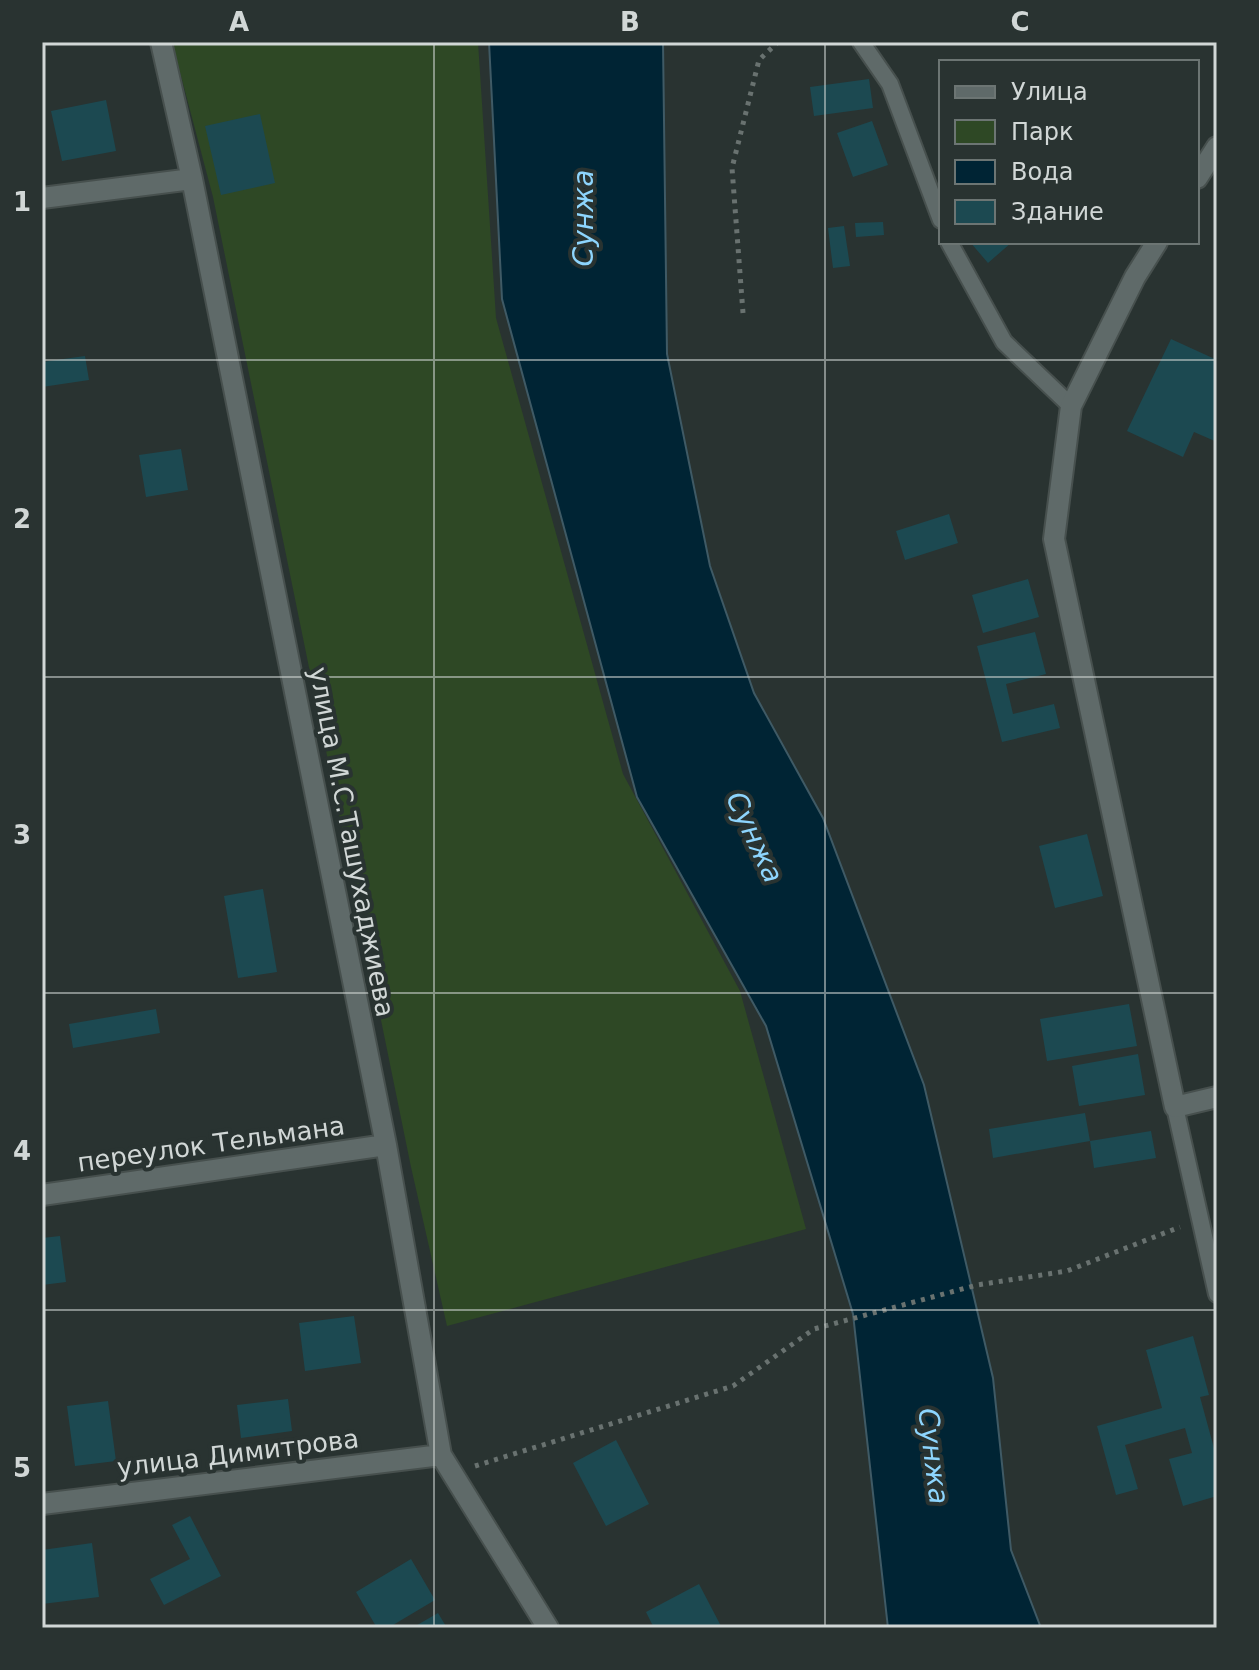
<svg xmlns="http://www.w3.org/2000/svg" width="1259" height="1670" viewBox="0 0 1259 1670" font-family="'DejaVu Sans',sans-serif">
<rect width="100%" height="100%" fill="#293331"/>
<path fill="#2e4825" d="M 172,42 L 478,42 L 496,318 L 623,774 L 740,991 L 806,1229 L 447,1326 L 411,1167 L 213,197 Z"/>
<path fill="#002434" stroke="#3f5a65" stroke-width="2" d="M 489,42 L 663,42 L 667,354 L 710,566 L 754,693 L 823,818 L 924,1085 L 993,1378 L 1011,1550 L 1041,1628 L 888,1628 L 853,1314 L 766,1026 L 637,797 L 502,299 Z"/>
<path fill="#1c4951" d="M 869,79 L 873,108 L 814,116 L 810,87 Z
M 106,100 L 116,151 L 62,161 L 51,111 Z
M 260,114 L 275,183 L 221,195 L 205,126 Z
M 872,121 L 888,165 L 853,177 L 837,133 Z
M 883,222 L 884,235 L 856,237 L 855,223 Z
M 844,226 L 850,266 L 833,268 L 828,228 Z
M 970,242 L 1012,242 L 988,263 Z
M 1171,339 L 1217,360 L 1217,442 L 1194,432 L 1183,457 L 1127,431 Z
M 85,356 L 89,380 L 42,387 L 42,362 Z
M 181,449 L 188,490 L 146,497 L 139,455 Z
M 949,514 L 958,543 L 905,560 L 896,531 Z
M 1028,579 L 1039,617 L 983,633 L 972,595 Z
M 1035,632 L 1046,674 L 1006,684 L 1013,714 L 1054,704 L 1060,728 L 1002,742 L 977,646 Z
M 1087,834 L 1103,896 L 1055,908 L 1039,846 Z
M 263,889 L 277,972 L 238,978 L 224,896 Z
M 1129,1004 L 1137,1046 L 1047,1061 L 1040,1019 Z
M 156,1009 L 160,1033 L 73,1048 L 69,1024 Z
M 1138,1054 L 1145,1095 L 1079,1106 L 1072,1066 Z
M 1085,1113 L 1090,1141 L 993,1158 L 989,1129 Z
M 1151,1131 L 1156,1158 L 1094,1168 L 1090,1141 Z
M 60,1236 L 66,1282 L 42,1285 L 42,1238 Z
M 354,1316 L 361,1363 L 305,1371 L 299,1323 Z
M 1193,1336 L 1209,1395 L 1200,1397 L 1217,1459 L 1217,1496 L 1183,1506 L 1169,1459 L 1192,1453 L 1185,1428 L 1125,1445 L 1138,1489 L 1116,1495 L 1097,1426 L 1162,1408 L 1146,1350 Z
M 288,1399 L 292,1431 L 241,1438 L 237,1405 Z
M 108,1401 L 116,1461 L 75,1466 L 67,1406 Z
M 616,1440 L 649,1504 L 606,1526 L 573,1463 Z
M 190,1516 L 221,1576 L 164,1605 L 150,1579 L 190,1559 L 172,1525 Z
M 92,1543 L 99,1597 L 42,1604 L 42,1550 Z
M 411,1559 L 435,1600 L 388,1628 L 377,1628 L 356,1592 Z
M 699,1584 L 722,1628 L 654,1628 L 646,1612 Z
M 438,1613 L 447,1628 L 412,1628 Z"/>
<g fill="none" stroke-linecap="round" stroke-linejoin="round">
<defs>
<path id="lane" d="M 861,42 L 890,84 L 941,220
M 949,242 L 1004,342 L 1071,406
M 1175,1107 L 1217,1294"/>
<path id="street" d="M 161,42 L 192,179 L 386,1145 L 441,1455 L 548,1628
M 1197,178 L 1217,147
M 42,198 L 192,179
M 1157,242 L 1135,277 L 1071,406 L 1054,539 L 1175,1107 L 1217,1097
M 42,1195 L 386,1145
M 42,1504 L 441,1455"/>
</defs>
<use href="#lane" stroke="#47504e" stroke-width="20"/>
<use href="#street" stroke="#47504e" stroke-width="24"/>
<path stroke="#697270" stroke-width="5" stroke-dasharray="4 6" stroke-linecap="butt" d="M 743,313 L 732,168 L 759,60 L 778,42
M 475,1466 L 733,1386 L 814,1329 L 977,1285 L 1067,1271 L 1180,1227"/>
<use href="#lane" stroke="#5f6a69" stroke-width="16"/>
<use href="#street" stroke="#5f6a69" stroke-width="20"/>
</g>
<path fill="none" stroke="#d1d7d6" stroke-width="2" stroke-opacity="0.55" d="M 434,42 L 434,1628M 825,42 L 825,1628M 42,360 L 1217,360M 42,677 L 1217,677M 42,993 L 1217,993M 42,1310 L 1217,1310"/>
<g text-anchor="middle" stroke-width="8" stroke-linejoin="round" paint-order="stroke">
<g font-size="26" fill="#d1d7d6" stroke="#293331">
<text transform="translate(352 842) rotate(79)" y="9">улица М.С.Ташухаджиева</text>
<text transform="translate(211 1144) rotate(-8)" y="9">переулок Тельмана</text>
<text transform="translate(238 1453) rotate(-7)" y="9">улица Димитрова</text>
</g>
<g font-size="28" font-style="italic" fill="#8dd5fd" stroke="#293331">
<text transform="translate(583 218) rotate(-90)" y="10">Сунжа</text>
<text transform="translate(755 837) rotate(65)" y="10">Сунжа</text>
<text transform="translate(934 1456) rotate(83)" y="10">Сунжа</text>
</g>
</g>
<rect width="1259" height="1670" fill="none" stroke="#293331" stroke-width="88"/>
<rect x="939" y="60" width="260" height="184" fill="#293331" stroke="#6c7573" stroke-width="2"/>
<rect x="955" y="86" width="40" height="12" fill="#5f6a69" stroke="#6c7573" stroke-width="2"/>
<text x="1011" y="100" font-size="24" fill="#d1d7d6">Улица</text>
<rect x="955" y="120" width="40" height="24" fill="#2e4825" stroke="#6c7573" stroke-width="2"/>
<text x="1011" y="140" font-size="24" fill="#d1d7d6">Парк</text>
<rect x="955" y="160" width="40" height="24" fill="#002434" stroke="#6c7573" stroke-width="2"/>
<text x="1011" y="180" font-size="24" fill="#d1d7d6">Вода</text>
<rect x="955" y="200" width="40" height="24" fill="#1c4951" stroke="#6c7573" stroke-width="2"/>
<text x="1011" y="220" font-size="24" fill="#d1d7d6">Здание</text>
<rect x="44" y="44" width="1171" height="1582" fill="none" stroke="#d1d7d6" stroke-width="3"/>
<g font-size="26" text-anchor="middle" font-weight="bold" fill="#d1d7d6">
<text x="239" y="31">A</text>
<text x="630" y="31">B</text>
<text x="1020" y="31">C</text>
<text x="22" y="211">1</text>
<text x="22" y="528">2</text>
<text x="22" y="844">3</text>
<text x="22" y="1160">4</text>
<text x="22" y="1477">5</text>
</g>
</svg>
